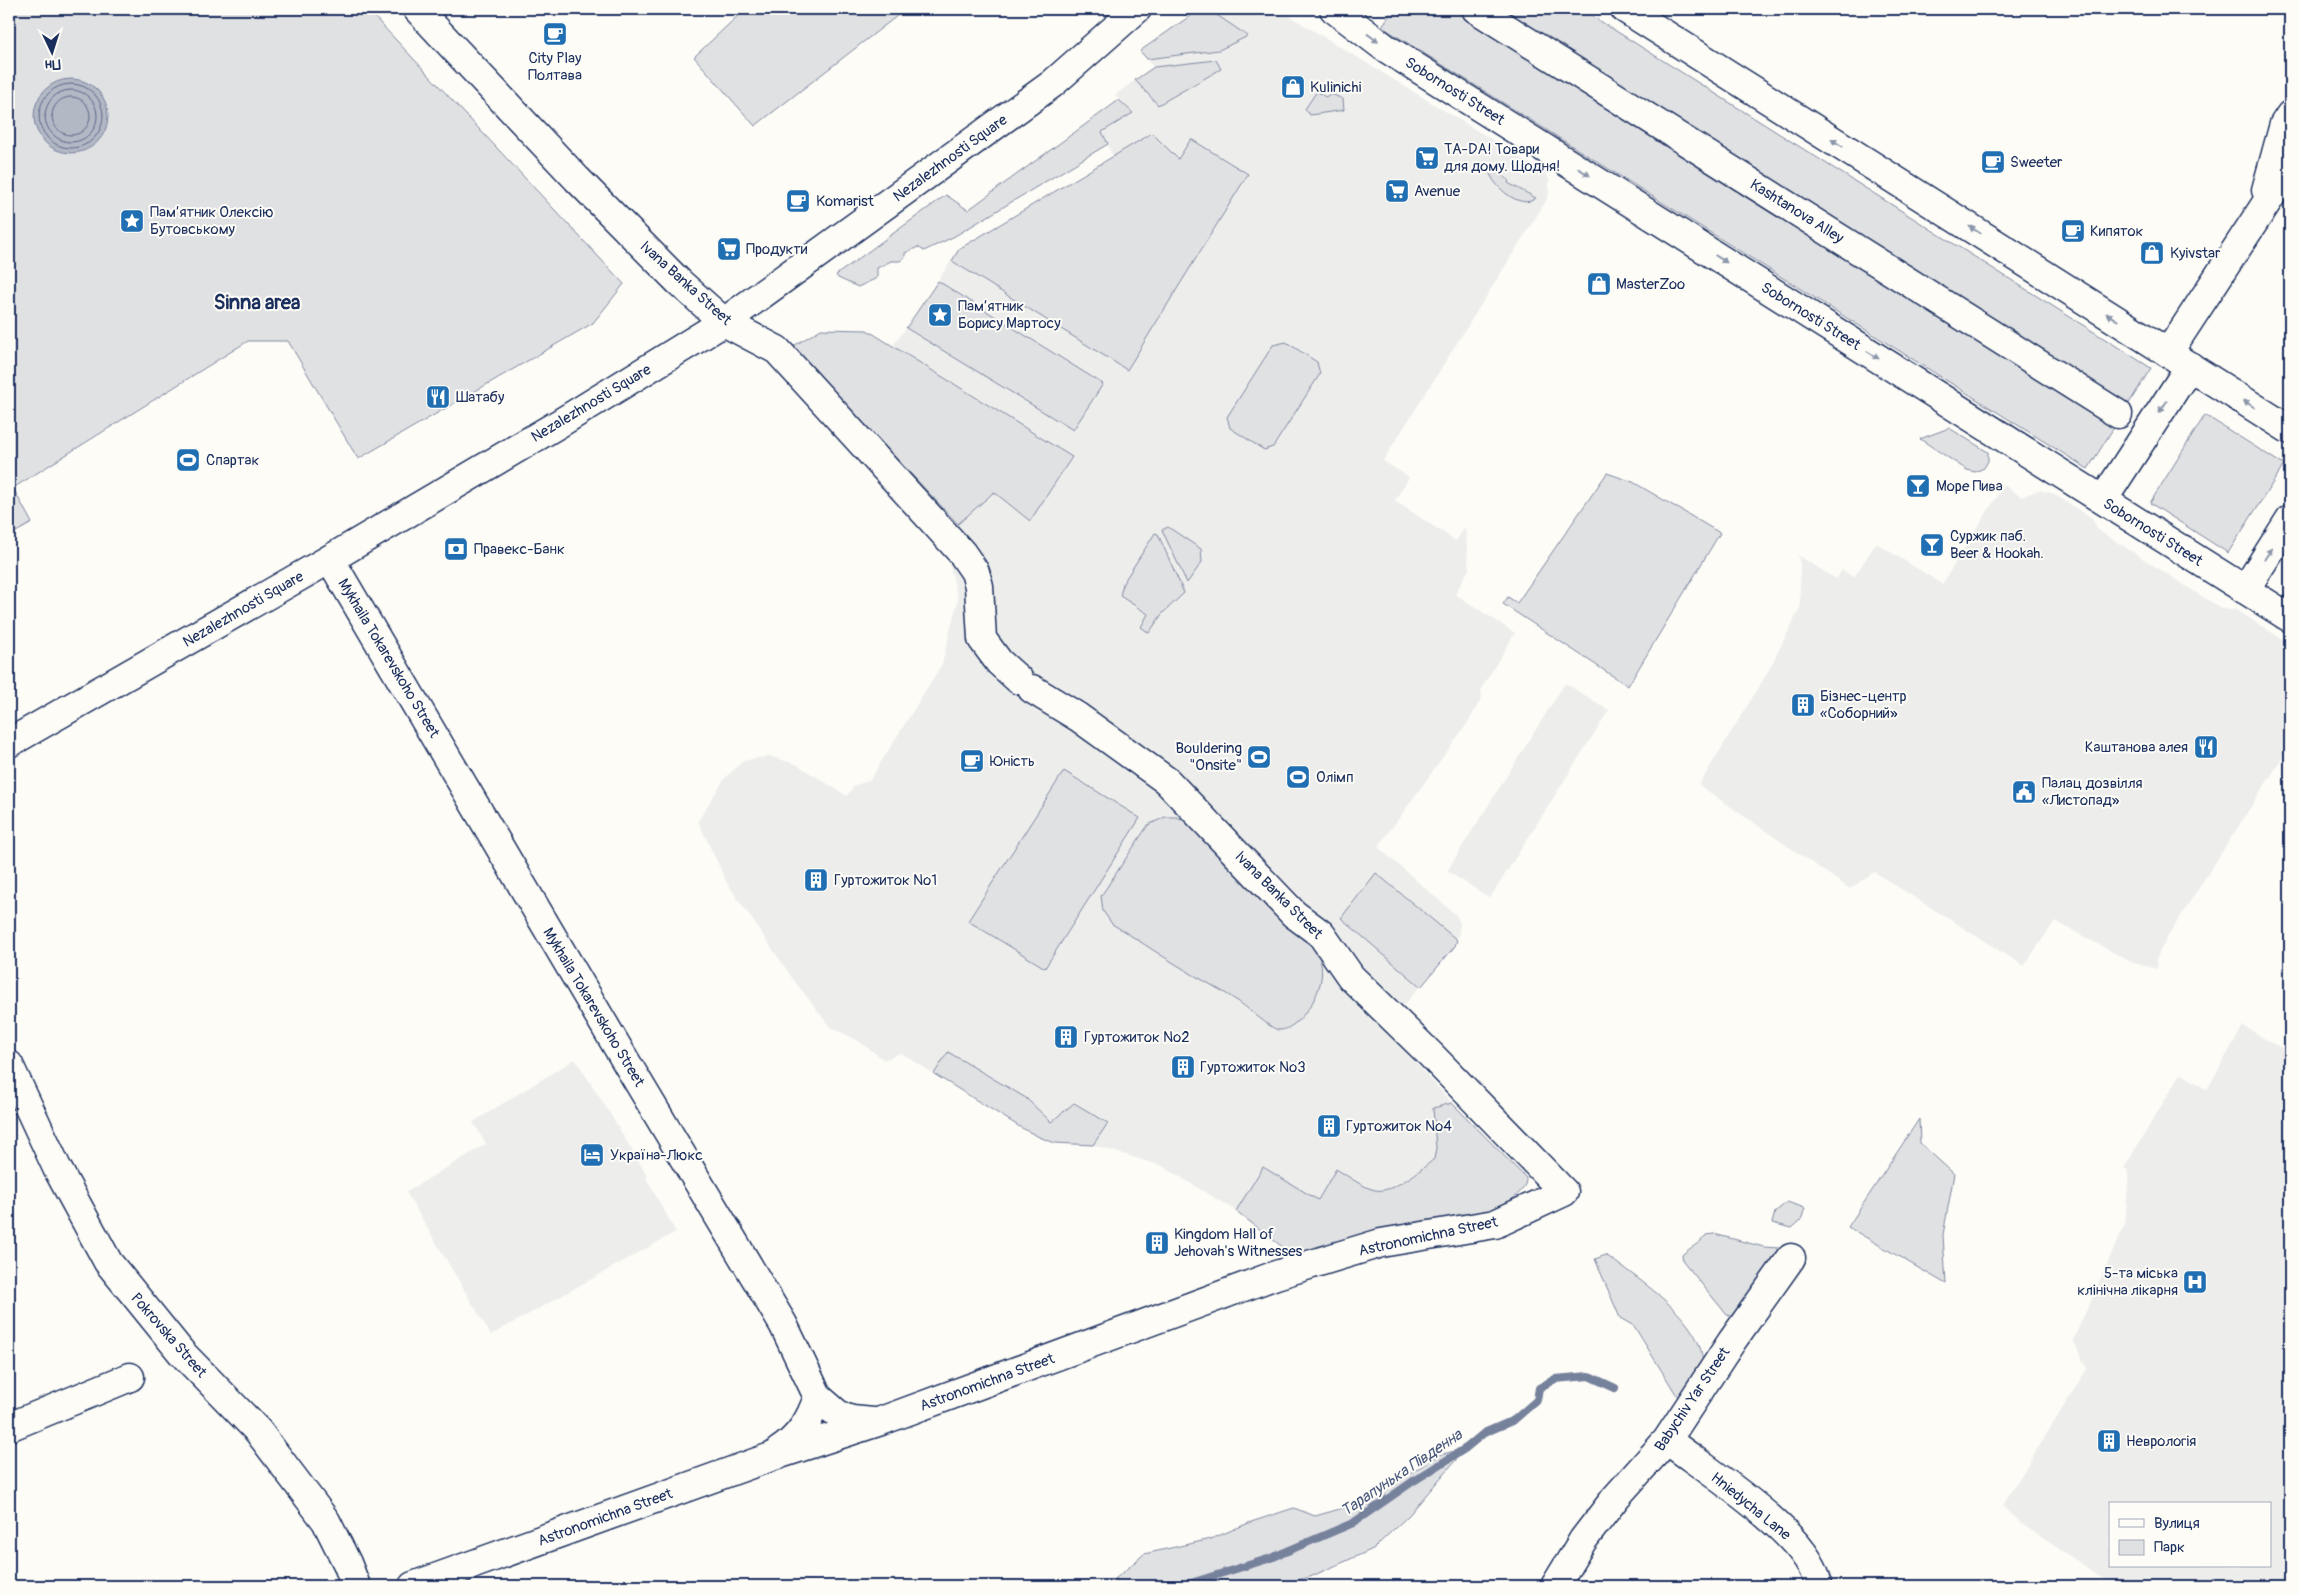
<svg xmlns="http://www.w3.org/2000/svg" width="2299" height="1595" viewBox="0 0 2299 1595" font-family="Pangolin,sans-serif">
<rect width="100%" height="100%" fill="#fdfcf7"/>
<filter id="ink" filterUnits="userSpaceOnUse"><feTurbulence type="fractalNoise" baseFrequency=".02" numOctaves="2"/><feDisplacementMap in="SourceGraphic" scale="10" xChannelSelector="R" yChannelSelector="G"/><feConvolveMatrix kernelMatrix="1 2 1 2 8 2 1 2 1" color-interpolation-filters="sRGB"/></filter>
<g filter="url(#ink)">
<path fill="#edeeec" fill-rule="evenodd" d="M 1200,9 L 1278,9 L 1504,147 L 1547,175 L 1549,180 L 1549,193 L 1546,201 L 1383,461 L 1409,477 L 1395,501 L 1456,541 L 1465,527 L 1469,569 L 1455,594 L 1515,633 L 1481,689 L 1482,697 L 1469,721 L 1378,847 L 1456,915 L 1460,923 L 1459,933 L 1455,946 L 1397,1013 L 1397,1042 L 1452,1103 L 1526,1178 L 1526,1182 L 1521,1192 L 1287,1250 L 1236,1211 L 1162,1166 L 1093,1145 L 1055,1143 L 1039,1137 L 1020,1127 L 901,1053 L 884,1060 L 857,1040 L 830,1027 L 793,979 L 727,883 L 698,821 L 725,778 L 743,761 L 769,756 L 796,764 L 847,796 L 854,786 L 870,780 L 942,664 L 958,599 L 948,559 L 958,524 L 848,407 L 906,328 L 959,249 L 1113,157 L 1101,132 L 1132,113 L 1115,95 L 1153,67 L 1140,51 Z
M 2004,485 L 2022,497 L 2038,490 L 2052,493 L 2092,518 L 2098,530 L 2222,609 L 2235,609 L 2290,644 L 2290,746 L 2166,939 L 2156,960 L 2157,969 L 2133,963 L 2055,921 L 2024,966 L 1874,872 L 1850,889 L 1699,785 L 1766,675 L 1800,608 L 1800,565 L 1798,555 L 1836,579 L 1842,570 L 1854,577 L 1876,543 L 1942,584 Z
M 1565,683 L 1609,710 L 1490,898 L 1447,871 Z
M 2243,1026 L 2290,1053 L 2290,1586 L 2115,1586 L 2026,1527 L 2002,1506 L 2087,1369 L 2073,1340 L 2125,1224 L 2129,1171 L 2124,1168 L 2181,1073 L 2207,1090 ZM 2110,1504 L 2270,1504 L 2270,1566 L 2110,1566 Z
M 575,1059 L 606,1107 L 648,1177 L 646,1178 L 676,1232 L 491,1335 L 406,1192 L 486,1144 L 473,1122 Z"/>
<path fill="#e0e1e3" stroke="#7e88a0" d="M 9,9 L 367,9 L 624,284 L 593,323 L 358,459 L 288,341 L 248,341 L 13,488 L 32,523 L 9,536 Z
M 745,9 L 906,9 L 755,126 L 694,57 Z
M 1200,9 L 1208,9 L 1248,36 L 1219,50 L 1147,59 L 1140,51 Z
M 1393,9 L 1581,9 L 2151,368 L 2088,469 L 1382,27 Z
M 1216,60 L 1221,69 L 1158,105 L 1135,80 L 1154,67 Z
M 1317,91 L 1325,97 L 1331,94 L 1343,99 L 1344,110 L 1310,115 L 1305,109 Z
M 1119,100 L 1133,113 L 1102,132 L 1108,144 L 955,236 L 924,251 L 918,247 L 905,253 L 905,257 L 900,261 L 891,261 L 877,268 L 877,278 L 858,287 L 838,278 L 836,275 L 946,195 L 968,210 Z
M 1152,133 L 1178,159 L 1191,139 L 1248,174 L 1127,370 L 952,261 L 959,249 Z
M 1488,167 L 1509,180 L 1508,183 L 1536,198 C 1520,212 1489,183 1488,167 Z
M 938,281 L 1103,384 L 1073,430 L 906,328 Z
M 821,329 L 867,330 L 1072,457 L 1030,521 L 994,492 L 958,524 L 792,347 Z
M 1286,342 L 1317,362 L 1320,374 L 1273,447 L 1264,450 L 1230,428 L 1227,417 L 1273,345 Z
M 2205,415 L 2284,465 L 2228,553 L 2150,503 Z
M 1949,428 L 1988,452 L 1988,461 L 1984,468 L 1975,472 L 1967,470 L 1920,439 Z
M 1607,473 L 1633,482 L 1720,533 L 1628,686 L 1503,604 L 1508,597 L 1517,603 Z
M 1168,527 L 1201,549 L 1202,562 L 1187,583 L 1162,530 Z
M 1155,533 L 1158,534 L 1184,593 L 1162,614 L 1149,633 L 1141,627 L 1148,614 L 1120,596 L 1123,583 Z
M 1064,771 L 1140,818 L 1045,968 L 968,921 Z
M 1165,817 L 1177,817 L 1188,823 L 1316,947 C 1325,969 1323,984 1311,1005 C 1305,1014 1291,1031 1279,1030 C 1272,1030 1248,1008 1239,1002 C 1219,988 1197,978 1177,965 C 1155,952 1134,937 1112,924 L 1103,911 L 1101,896 L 1148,825 Z
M 1376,873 L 1457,940 L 1455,946 L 1421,987 L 1341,918 Z
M 948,1052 L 1026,1098 L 1051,1122 L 1074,1103 L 1108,1123 L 1093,1145 L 1055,1143 L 1039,1137 L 1020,1127 L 934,1074 Z
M 1452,1103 L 1526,1178 C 1527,1192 1507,1202 1497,1210 L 1298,1259 L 1236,1211 L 1263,1167 L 1318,1200 L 1336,1169 C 1348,1176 1362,1187 1375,1190 C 1392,1194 1422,1169 1434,1159 L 1436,1148 L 1433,1108 Z
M 1919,1119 L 1920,1143 L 1954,1174 L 1943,1235 L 1946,1284 L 1848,1227 Z
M 1787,1202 L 1805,1208 L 1801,1220 L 1792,1228 L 1772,1223 L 1775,1212 Z
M 1714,1234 L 1764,1247 L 1779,1248 L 1787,1252 L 1736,1318 L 1727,1315 L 1683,1261 L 1682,1255 C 1690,1247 1700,1244 1706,1235 Z
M 1606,1255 C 1636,1278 1714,1326 1701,1372 C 1697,1384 1689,1395 1684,1407 L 1634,1326 L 1620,1318 L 1595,1259 Z
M 1466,1448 L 1409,1515 L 1373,1549 L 1310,1577 L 1271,1586 L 1107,1586 L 1144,1554 L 1211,1539 L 1251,1522 L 1294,1508 L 1315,1516 L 1365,1502 L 1439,1455 Z"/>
<path fill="#b3b8c5" stroke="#76819c" d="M34 116a37 37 0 1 1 74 0a37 37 0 1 1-74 0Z"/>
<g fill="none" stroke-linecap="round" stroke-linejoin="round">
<path stroke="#586687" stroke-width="1" d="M39 116a32 32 0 1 1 64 0a32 32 0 1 1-64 0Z
M45 116a26 26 0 1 1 52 0a26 26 0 1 1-52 0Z
M52 116a19 19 0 1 1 38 0a19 19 0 1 1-38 0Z"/>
<path stroke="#76819c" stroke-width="8" d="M 1185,1586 L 1191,1583 L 1271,1558 L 1353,1523 L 1412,1482 L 1466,1448 L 1484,1433 L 1514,1420 L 1537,1400 L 1539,1388 L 1555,1379 L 1589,1376 L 1615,1388"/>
<defs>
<path id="minor" d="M 417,9 L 577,179 L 679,282 L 724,322 L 777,350 L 962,553 L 975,572 L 979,586 L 982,639 L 999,662 L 1019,680
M 1476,9 L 2118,414
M 2266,190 L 2284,124 L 2290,115
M 2168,353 L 2290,167
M 330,559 L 625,1060 L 783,1324 L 818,1397 L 840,1416 L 852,1420 L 873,1422
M 9,1065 L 57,1168 L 108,1262 L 181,1352 L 258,1431 L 326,1521 L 347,1563 L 356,1586
M 9,1427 L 130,1377
M 1667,1440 C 1703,1468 1818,1540 1817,1586
M 779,1451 C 800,1437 810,1420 818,1397
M 413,1586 L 768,1458 L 881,1421 L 1276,1275 L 1381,1243 L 1495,1224 L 1564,1192 L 1431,1055 L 1351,977 L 1321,934 L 1294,914 L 1167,781 L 1078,717 L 1032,689
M 1555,1586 L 1583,1540 L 1616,1497 L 1667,1440 L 1732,1341 L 1791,1258"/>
<path id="major" d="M 1334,9 L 1384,47 L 2290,618
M 1625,9 L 2290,430
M 2103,500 L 2190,366
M 2245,590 L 2290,519
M 9,743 L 330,559 L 560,423 L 724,322 L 1052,84 L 1137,9"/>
</defs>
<use href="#minor" stroke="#1b2f5e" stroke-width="31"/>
<use href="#major" stroke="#1b2f5e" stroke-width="31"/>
<use href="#minor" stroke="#fdfcf7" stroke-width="28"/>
<use href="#major" stroke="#fdfcf7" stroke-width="28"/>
</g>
<defs><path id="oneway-solid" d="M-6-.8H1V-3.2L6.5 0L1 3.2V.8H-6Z" transform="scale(1.25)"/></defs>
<g fill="#8c96aa">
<use href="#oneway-solid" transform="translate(1373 38) rotate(36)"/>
<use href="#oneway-solid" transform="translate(1837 143) rotate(-148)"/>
<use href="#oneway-solid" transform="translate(1584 172) rotate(32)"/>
<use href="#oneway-solid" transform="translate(1975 230) rotate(-148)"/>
<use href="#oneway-solid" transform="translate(1721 259) rotate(32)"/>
<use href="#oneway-solid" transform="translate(2112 317) rotate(-148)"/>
<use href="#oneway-solid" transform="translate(1873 355) rotate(32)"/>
<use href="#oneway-solid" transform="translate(2249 404) rotate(-148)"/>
<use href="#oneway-solid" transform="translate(2163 407) rotate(123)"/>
<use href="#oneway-solid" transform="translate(2268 554) rotate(-57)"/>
</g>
</g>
<defs>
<symbol id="cafe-square" viewBox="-11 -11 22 22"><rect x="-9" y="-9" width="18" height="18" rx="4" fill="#1f6fb2" stroke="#fdfcf7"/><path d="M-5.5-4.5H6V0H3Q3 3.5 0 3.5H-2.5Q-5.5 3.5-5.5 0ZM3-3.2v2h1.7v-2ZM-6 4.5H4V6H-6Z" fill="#fff"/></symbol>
<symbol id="shop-square" viewBox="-11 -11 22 22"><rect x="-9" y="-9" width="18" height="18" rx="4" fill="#1f6fb2" stroke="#fdfcf7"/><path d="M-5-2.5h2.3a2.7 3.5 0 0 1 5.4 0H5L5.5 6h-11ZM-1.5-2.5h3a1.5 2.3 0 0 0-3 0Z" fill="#fff"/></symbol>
<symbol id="supermarket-square" viewBox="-11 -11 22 22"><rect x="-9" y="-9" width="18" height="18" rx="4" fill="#1f6fb2" stroke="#fdfcf7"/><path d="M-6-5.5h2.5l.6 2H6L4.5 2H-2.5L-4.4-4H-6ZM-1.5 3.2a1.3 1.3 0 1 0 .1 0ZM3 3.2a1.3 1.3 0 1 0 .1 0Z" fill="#fff"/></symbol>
<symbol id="sight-square" viewBox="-11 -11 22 22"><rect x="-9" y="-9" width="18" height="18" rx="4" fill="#1f6fb2" stroke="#fdfcf7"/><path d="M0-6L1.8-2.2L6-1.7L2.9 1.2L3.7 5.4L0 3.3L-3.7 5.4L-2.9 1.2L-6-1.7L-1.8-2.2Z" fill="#fff"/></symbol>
<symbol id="restaurant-square" viewBox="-11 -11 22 22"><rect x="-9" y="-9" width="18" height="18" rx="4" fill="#1f6fb2" stroke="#fdfcf7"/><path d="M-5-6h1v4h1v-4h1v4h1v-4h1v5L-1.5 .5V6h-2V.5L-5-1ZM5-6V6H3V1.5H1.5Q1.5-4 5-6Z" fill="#fff"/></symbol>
<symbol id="stadium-square" viewBox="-11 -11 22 22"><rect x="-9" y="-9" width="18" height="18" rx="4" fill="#1f6fb2" stroke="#fdfcf7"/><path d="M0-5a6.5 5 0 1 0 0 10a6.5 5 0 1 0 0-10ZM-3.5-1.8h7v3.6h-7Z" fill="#fff"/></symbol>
<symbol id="bar-square" viewBox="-11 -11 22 22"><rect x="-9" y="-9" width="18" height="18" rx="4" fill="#1f6fb2" stroke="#fdfcf7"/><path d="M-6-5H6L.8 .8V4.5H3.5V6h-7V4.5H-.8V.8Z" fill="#fff"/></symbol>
<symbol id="bank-square" viewBox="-11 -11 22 22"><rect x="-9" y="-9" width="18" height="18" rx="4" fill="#1f6fb2" stroke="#fdfcf7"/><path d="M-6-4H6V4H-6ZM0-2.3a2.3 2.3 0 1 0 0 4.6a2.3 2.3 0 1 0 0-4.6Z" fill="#fff"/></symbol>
<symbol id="building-square" viewBox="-11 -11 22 22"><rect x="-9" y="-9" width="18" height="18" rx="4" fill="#1f6fb2" stroke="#fdfcf7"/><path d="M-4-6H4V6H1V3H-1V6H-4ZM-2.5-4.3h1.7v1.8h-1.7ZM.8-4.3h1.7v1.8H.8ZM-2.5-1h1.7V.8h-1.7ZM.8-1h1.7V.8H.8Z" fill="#fff"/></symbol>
<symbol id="civic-square" viewBox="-11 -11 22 22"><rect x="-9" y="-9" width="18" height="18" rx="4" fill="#1f6fb2" stroke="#fdfcf7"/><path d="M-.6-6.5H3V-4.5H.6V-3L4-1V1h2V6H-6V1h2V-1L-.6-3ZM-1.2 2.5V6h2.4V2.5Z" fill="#fff"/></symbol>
<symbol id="hotel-square" viewBox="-11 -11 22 22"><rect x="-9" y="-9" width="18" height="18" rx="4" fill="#1f6fb2" stroke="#fdfcf7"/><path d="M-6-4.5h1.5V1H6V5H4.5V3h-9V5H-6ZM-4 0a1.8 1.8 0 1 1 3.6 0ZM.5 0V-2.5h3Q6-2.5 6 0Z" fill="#fff"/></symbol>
<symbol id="hospital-square" viewBox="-11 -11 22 22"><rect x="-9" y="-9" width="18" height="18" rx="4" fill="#1f6fb2" stroke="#fdfcf7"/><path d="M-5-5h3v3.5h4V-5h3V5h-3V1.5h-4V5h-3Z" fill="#fff"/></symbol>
</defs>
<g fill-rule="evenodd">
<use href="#cafe-square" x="541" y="20" width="28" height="28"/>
<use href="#shop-square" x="1279" y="73" width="28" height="28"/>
<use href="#supermarket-square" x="1413" y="144" width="28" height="28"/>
<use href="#cafe-square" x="1979" y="148" width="28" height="28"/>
<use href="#supermarket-square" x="1383" y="177" width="28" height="28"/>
<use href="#cafe-square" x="784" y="187" width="28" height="28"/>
<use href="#sight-square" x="118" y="207" width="28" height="28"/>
<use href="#cafe-square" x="2059" y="217" width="28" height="28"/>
<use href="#supermarket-square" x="715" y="235" width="28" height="28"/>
<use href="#shop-square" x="2138" y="239" width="28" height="28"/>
<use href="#shop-square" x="1585" y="270" width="28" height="28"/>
<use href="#sight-square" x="926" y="301" width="28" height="28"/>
<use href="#restaurant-square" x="424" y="383" width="28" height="28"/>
<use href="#stadium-square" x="174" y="446" width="28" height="28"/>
<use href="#bar-square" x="1904" y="472" width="28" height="28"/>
<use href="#bar-square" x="1918" y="531" width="28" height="28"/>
<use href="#bank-square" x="442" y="535" width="28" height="28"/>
<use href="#building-square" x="1789" y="691" width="28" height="28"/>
<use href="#restaurant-square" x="2192" y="733" width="28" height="28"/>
<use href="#stadium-square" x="1245" y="743" width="28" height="28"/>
<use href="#cafe-square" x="958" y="747" width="28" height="28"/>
<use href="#stadium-square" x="1284" y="763" width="28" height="28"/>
<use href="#civic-square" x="2010" y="778" width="28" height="28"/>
<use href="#building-square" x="802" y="866" width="28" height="28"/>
<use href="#building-square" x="1052" y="1023" width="28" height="28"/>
<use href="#building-square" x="1169" y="1053" width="28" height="28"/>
<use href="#building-square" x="1315" y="1112" width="28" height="28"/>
<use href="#hotel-square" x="578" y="1141" width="28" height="28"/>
<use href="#building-square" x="1143" y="1229" width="28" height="28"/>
<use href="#hospital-square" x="2181" y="1268" width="28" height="28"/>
<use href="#building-square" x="2095" y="1427" width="28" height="28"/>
</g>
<g text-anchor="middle" stroke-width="4" stroke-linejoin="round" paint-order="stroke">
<g font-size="15" fill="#1b2f5e" stroke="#fdfcf7" text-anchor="start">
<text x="555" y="63" text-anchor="middle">City Play<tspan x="555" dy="17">Полтава</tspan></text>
<text x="1310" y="92">Kulinichi</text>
<text x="1444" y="154">TA-DA! Товари<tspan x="1444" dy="17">для дому. Щодня!</tspan></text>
<text x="2010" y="167">Sweeter</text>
<text x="1414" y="196">Avenue</text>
<text x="816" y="206">Komarist</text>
<text x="150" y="217">Пам’ятник Олексію<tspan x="150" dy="17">Бутовському</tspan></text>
<text x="2090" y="236">Кипяток</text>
<text x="746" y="254">Продукти</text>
<text x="2170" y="258">Kyivstar</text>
<text x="1616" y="289">MasterZoo</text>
<text x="958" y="311">Пам’ятник<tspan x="958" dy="17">Борису Мартосу</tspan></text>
<text x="456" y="402">Шатабу</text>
<text x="206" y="465">Спартак</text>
<text x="1936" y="491">Море Пива</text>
<text x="1950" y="541">Суржик паб.<tspan x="1950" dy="17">Beer &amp; Hookah.</tspan></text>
<text x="474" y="554">Правекс-Банк</text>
<text x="1820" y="701">Бізнес-центр<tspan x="1820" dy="17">«Соборний»</tspan></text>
<text x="2188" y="752" text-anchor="end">Каштанова алея</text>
<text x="1242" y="753" text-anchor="end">Bouldering<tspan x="1242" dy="17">"Onsite"</tspan></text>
<text x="990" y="766">Юність</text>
<text x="1316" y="782">Олімп</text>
<text x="2042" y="788">Палац дозвілля<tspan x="2042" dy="17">«Листопад»</tspan></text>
<text x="834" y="885">Гуртожиток №1</text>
<text x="1084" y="1042">Гуртожиток №2</text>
<text x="1200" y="1072">Гуртожиток №3</text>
<text x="1346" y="1131">Гуртожиток №4</text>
<text x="610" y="1160">Україна-Люкс</text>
<text x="1174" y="1239">Kingdom Hall of<tspan x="1174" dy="17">Jehovah's Witnesses</tspan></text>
<text x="2178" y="1278" text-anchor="end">5-та міська<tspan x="2178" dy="17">клінічна лікарня</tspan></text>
<text x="2126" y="1446">Неврологія</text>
</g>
<g font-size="15" fill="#1b2f5e" stroke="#fdfcf7">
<text transform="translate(1455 91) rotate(32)" y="5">Sobornosti Street</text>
<text transform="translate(950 158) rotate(-36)" y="5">Nezalezhnosti Square</text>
<text transform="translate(1797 211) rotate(32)" y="5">Kashtanova Alley</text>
<text transform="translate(686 283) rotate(42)" y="5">Ivana Banka Street</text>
<text transform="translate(1811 316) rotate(32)" y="5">Sobornosti Street</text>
<text transform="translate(591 403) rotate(-31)" y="5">Nezalezhnosti Square</text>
<text transform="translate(2153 532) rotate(32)" y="5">Sobornosti Street</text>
<text transform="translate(243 609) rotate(-30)" y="5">Nezalezhnosti Square</text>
<text transform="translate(389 658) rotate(59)" y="5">Mykhaila Tokarevskoho Street</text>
<text transform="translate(1279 895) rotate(45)" y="5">Ivana Banka Street</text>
<text transform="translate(594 1007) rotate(59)" y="5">Mykhaila Tokarevskoho Street</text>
<text transform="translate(1428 1236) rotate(-12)" y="5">Astronomichna Street</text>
<text transform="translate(169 1335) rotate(49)" y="5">Pokrovska Street</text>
<text transform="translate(987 1382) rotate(-20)" y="5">Astronomichna Street</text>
<text transform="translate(1692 1399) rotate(-56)" y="5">Babychiv Yar Street</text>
<text transform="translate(1751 1506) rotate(39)" y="5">Hniedycha Lane</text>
<text transform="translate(605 1517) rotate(-20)" y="5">Astronomichna Street</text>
</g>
<g font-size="16" font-style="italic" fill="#49587d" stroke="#fdfcf7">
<text transform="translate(1401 1472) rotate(-34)" y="6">Тарапунька Південна</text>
</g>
<g font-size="20" font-weight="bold" fill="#1b2f5e" stroke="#fdfcf7">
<text x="257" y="309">Sinna area</text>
</g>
</g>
<rect width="2299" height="1595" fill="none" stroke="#fdfcf7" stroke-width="30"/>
<rect x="15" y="15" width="2269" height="1565" fill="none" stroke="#1b2f5e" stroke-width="2" filter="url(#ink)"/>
<rect x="2109" y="1502" width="162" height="65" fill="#fdfcf7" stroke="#a3aaba"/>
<rect x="2119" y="1519" width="25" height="8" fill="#fdfcf7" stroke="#a3aaba"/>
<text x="2154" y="1528" font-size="15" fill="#1b2f5e">Вулиця</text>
<rect x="2119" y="1540" width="25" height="15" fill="#e0e1e3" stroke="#a3aaba"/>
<text x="2154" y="1552" font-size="15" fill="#1b2f5e">Парк</text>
<g transform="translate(52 52) rotate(176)" stroke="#fdfcf7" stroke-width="4" paint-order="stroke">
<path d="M0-4L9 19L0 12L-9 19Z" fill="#1b2f5e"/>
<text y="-8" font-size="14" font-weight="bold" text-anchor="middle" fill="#1b2f5e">Пн</text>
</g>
</svg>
